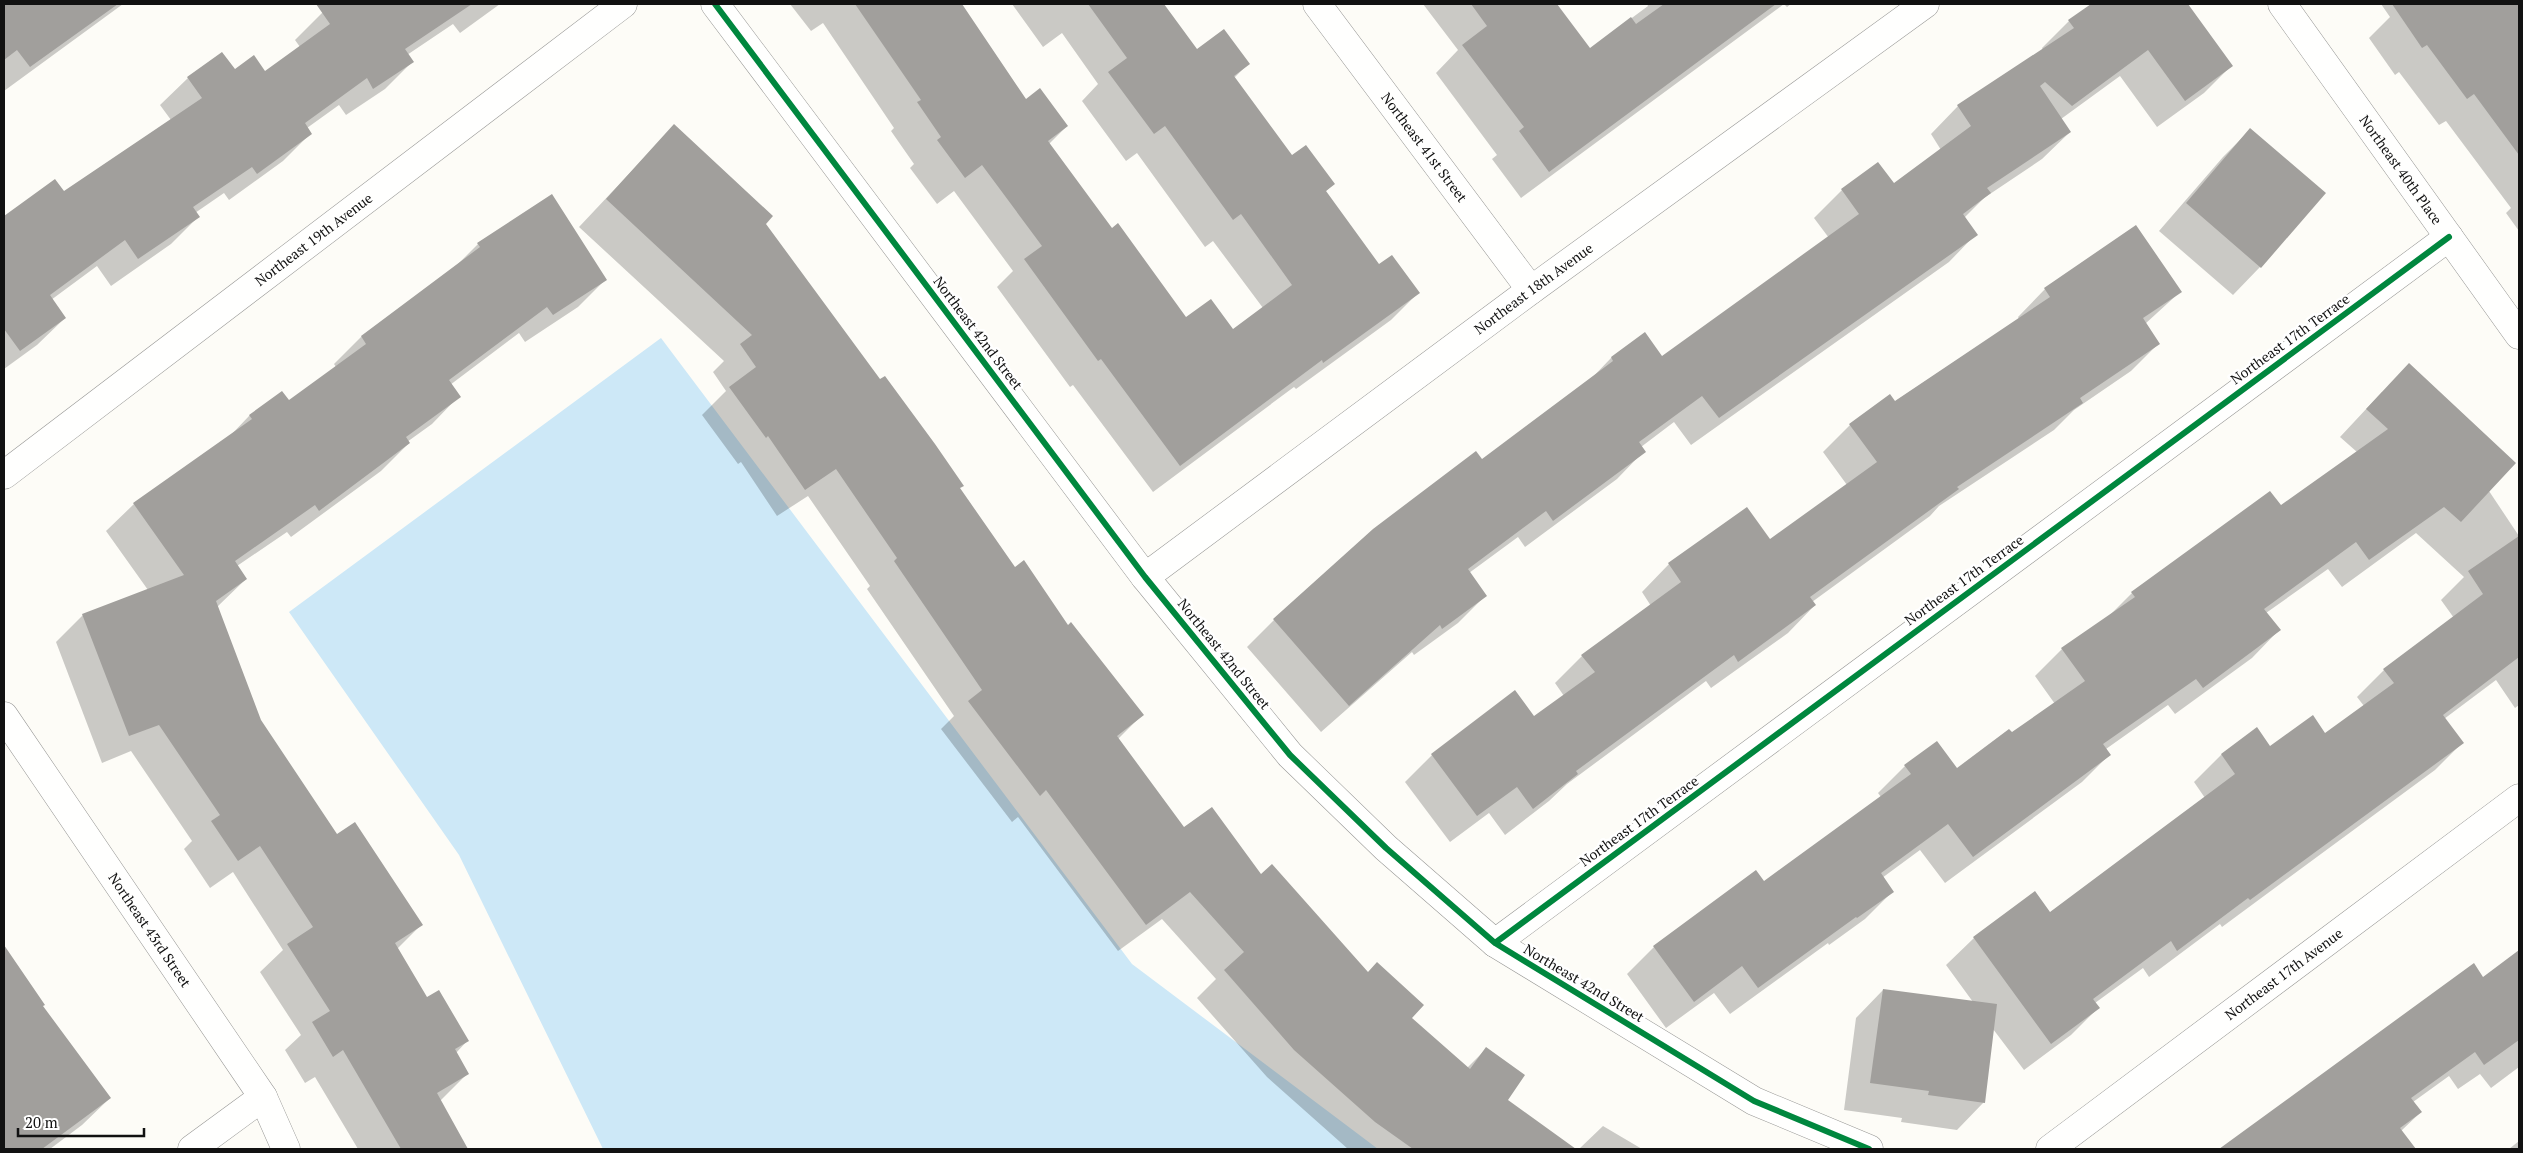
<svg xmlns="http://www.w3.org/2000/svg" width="2523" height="1153" viewBox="0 0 2523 1153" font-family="'PT Serif',serif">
<rect width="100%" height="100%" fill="#fdfcf7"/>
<path fill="#cde8f7" d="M 661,338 L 1132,964 L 1378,1149 L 603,1149 L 459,855 L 289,612 Z"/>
<path fill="#0003" d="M 4,4 L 123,4 L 4,91 Z
M 332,4 L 500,4 L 460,33 L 453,24 L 407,55 L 412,62 L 385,89 L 346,115 L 339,105 L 307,128 L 311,133 L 283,161 L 229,200 L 224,193 L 195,213 L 198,217 L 171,244 L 111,286 L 97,266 L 51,300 L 65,318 L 37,345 L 4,369 L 4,217 L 55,181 L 64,193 L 171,120 L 160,105 L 188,78 L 222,54 L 234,71 L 265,73 L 300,47 L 295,40 L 322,13 L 333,6 Z
M 790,4 L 961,4 L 1026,100 L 1067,126 L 1049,144 L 1112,230 L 1186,319 L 1233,331 L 1263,308 L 1213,241 L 1205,247 L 1137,153 L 1126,161 L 1082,101 L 1098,84 L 1062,33 L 1043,47 L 1012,4 L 1163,4 L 1197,51 L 1248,64 L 1234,78 L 1291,156 L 1333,184 L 1325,192 L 1379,266 L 1418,293 L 1391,320 L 1296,389 L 1294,387 L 1153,492 L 1073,385 L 1070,387 L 997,287 L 1013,271 L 954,191 L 937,204 L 910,168 L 914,164 L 891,131 L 894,128 L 823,23 L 811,31 Z
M 1423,4 L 1556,4 L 1590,49 L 1648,6 L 1647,4 L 1791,4 L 1787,7 L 1784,4 L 1521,198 L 1492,159 L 1497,155 L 1436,73 L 1458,50 Z
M 2093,4 L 2186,4 L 2231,66 L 2204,93 L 2157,127 L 2120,76 L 2061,119 L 2070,132 L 2042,159 L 1984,198 L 1964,218 L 1976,234 L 1949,262 L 1691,445 L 1674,422 L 1641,447 L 1644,451 L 1617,479 L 1525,547 L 1518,537 L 1469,573 L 1485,596 L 1458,623 L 1414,655 L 1412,652 L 1321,732 L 1247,647 L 1274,620 L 1588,382 L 1611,358 L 1645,333 L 1662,358 L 1829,238 L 1814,218 L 1842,190 L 1878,163 L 1894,185 L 1941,150 L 1931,134 L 1958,106 L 2043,50 L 2042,48 L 2069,21 Z
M 2381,4 L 2519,4 L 2519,231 L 2506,213 L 2511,208 L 2446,121 L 2439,125 L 2399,72 L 2395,75 L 2369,38 L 2390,17 Z
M 674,126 L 765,224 L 1014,568 L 1142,715 L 1118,739 L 1184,829 L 1261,876 L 1368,973 L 1410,1018 L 1467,1068 L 1486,1049 L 1506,1100 L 1574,1149 L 1348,1149 L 1267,1077 L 1197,998 L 1216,979 L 1162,919 L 1118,951 L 1018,817 L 1012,822 L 941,729 L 954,716 L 867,589 L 870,586 L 808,496 L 777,516 L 741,462 L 738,464 L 702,415 L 726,391 L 713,372 L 724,361 L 579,227 Z
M 2250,130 L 2324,193 L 2260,267 L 2233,295 L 2159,231 L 2223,157 Z
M 478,244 L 605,280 L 578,307 L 525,342 L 519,333 L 450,385 L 459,396 L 432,424 L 407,442 L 409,443 L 381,471 L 291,537 L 287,532 L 237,566 L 246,579 L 217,607 L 260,721 L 337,835 L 421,925 L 397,949 L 427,999 L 468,1040 L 456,1053 L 467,1074 L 440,1101 L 467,1149 L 358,1149 L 315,1077 L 305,1083 L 285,1050 L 301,1035 L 260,972 L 283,950 L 233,872 L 210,888 L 184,849 L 192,841 L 131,751 L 102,763 L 56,642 L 83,615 L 148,590 L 106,531 L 134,504 L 229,437 L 249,416 L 282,393 L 289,402 L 336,367 L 334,364 L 361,337 L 454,268 Z
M 2045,289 L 2180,292 L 2145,324 L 2158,344 L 2131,371 L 2074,410 L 2054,430 L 1939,506 L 1930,516 L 1812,602 L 1815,605 L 1788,633 L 1711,688 L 1706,681 L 1567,784 L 1549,801 L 1505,835 L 1489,813 L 1450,842 L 1405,782 L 1432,755 L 1534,718 L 1564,696 L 1555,683 L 1582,656 L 1651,606 L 1642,592 L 1669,564 L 1746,509 L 1770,541 L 1847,485 L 1823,452 L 1850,425 L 1894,402 L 2019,319 L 2018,317 Z
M 2382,392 L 2489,491 L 2519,536 L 2519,705 L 2515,708 L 2496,680 L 2444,719 L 2462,743 L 2435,770 L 2222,927 L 2220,924 L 2149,977 L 2143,968 L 2095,1003 L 2098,1008 L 2071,1035 L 2024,1070 L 1993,1029 L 1984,1102 L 1957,1130 L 1901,1122 L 1902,1118 L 1844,1110 L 1856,1018 L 1883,990 L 1973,1002 L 1946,965 L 1974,938 L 2049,914 L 2205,798 L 2194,782 L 2221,755 L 2257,729 L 2270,748 L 2325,735 L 2364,706 L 2357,697 L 2384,670 L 2454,618 L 2441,600 L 2464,577 L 2416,533 L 2342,587 L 2328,569 L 2266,613 L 2279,630 L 2252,658 L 2175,714 L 2168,705 L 2106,749 L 2109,755 L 2082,782 L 1945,883 L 1920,850 L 1882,878 L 1892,892 L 1865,919 L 1829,945 L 1828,943 L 1730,1014 L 1714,993 L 1666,1028 L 1627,974 L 1654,947 L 1764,882 L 1881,797 L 1878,793 L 1905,766 L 1956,770 L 2055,704 L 2035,676 L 2062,649 L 2109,616 L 2132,593 L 2281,507 L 2357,452 L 2340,437 Z
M 4,947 L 43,1005 L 41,1006 L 110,1098 L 82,1125 L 50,1149 L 4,1149 Z
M 2519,952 L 2519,1067 L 2491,1088 L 2480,1074 L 2458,1089 L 2449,1076 L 2413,1102 L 2421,1112 L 2401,1131 L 2409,1142 L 2402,1149 L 2222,1149 L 2483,978 Z
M 1603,1126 L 1642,1149 L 1579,1149 Z
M 2519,1141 L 2519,1149 L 2509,1149 Z"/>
<path fill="#a19f9c" d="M 4,4 L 118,4 L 30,67 L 17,50 L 4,60 Z
M 316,4 L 472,4 L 405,49 L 414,62 L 373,89 L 367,78 L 305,123 L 312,134 L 257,174 L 252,167 L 193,207 L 200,217 L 138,259 L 125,240 L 50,295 L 66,318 L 20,351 L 4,329 L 4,216 L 55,179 L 64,191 L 202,98 L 187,77 L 222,52 L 235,69 L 254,55 L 265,71 L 330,24 Z
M 855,4 L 962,4 L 1026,99 L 1040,88 L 1068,126 L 1048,141 L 1112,228 L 1118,223 L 1186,317 L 1211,299 L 1233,329 L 1292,285 L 1241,214 L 1233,220 L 1165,126 L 1154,134 L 1108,72 L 1127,58 L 1088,4 L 1164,4 L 1197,49 L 1224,29 L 1250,64 L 1234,76 L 1292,155 L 1306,145 L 1335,184 L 1326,191 L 1379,264 L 1392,255 L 1420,293 L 1323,363 L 1322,360 L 1180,466 L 1101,359 L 1098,361 L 1024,259 L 1042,246 L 982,165 L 965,178 L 937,140 L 941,137 L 917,102 L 921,100 Z
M 1471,4 L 1557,4 L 1590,48 L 1631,17 L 1636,24 L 1664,4 L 1776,4 L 1549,172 L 1519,131 L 1524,127 L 1462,45 L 1487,26 Z
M 2091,4 L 2188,4 L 2233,66 L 2185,101 L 2148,50 L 2072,106 L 2045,82 L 2040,86 L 2071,132 L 1987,188 L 1991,193 L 1963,214 L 1978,235 L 1719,418 L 1702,396 L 1639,442 L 1646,452 L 1553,521 L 1546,511 L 1468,569 L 1487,596 L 1442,629 L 1440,625 L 1349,706 L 1273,619 L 1373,529 L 1476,451 L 1482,459 L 1613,361 L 1611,357 L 1645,332 L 1662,356 L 1859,214 L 1841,189 L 1878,162 L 1894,183 L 1971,126 L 1957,105 L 2074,28 L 2068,20 Z
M 2392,4 L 2519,4 L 2519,155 L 2474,94 L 2467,99 L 2427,45 L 2422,48 Z
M 674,124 L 773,216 L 766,224 L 880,379 L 885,376 L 935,444 L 964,486 L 960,488 L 1015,567 L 1024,560 L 1068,625 L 1071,622 L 1144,715 L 1117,736 L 1184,827 L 1212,807 L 1261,874 L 1272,864 L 1368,972 L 1377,962 L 1424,1005 L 1412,1018 L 1470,1069 L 1486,1047 L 1525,1075 L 1508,1100 L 1576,1149 L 1413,1149 L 1375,1122 L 1294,1050 L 1224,970 L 1244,952 L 1190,892 L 1146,925 L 1046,790 L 1040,796 L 968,701 L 982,690 L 894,561 L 897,558 L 836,469 L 805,490 L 768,436 L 766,438 L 729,387 L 756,367 L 740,344 L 752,335 L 606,199 Z
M 2250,128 L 2326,193 L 2261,268 L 2186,203 Z
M 552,194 L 607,280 L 553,315 L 547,307 L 449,380 L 461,397 L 406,437 L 410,443 L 319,511 L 315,505 L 235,561 L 247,579 L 216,601 L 261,720 L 337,834 L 355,822 L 423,925 L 395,943 L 427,997 L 439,990 L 469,1041 L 455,1049 L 469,1074 L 437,1093 L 468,1149 L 401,1149 L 343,1050 L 333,1057 L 312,1022 L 330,1011 L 287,944 L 313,927 L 260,846 L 238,861 L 211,821 L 220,815 L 159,725 L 129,736 L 82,614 L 184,575 L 133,503 L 252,419 L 249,415 L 282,391 L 289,400 L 366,344 L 361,336 L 480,247 L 477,243 Z
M 2136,225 L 2182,292 L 2143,318 L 2160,344 L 2080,398 L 2083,403 L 1957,487 L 1959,489 L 1810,597 L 1816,605 L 1738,662 L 1734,655 L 1576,771 L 1578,774 L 1533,809 L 1517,787 L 1477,816 L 1431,754 L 1515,690 L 1534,716 L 1595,672 L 1581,655 L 1681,582 L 1668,563 L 1747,507 L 1770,539 L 1877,462 L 1849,424 L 1890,394 L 1895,401 L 2050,297 L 2044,288 Z
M 2409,363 L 2516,463 L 2461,522 L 2444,507 L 2369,560 L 2356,542 L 2264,609 L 2281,630 L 2203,688 L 2196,679 L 2103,744 L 2111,755 L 1973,857 L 1948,824 L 1881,873 L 1894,892 L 1857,918 L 1856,917 L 1758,988 L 1742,966 L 1694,1002 L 1653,946 L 1756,870 L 1764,881 L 1911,774 L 1904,765 L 1937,741 L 1957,768 L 2009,729 L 2012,732 L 2085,681 L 2061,648 L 2135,597 L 2131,592 L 2270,491 L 2281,505 L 2388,429 L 2366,409 Z
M 2519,536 L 2519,657 L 2443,715 L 2464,743 L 2250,900 L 2248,898 L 2177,951 L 2171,941 L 2093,999 L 2100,1008 L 2051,1044 L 1973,937 L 2035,891 L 2050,912 L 2141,844 L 2235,774 L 2221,754 L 2257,727 L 2270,746 L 2313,715 L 2325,733 L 2394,683 L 2383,669 L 2483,594 L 2468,571 Z
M 4,945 L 45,1005 L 43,1006 L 111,1098 L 42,1149 L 4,1149 Z
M 2519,950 L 2519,1040 L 2484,1065 L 2475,1052 L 2411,1098 L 2422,1112 L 2400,1128 L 2416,1149 L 2219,1149 L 2474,963 L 2483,977 Z
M 1883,989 L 1997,1004 L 1985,1103 L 1928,1095 L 1929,1091 L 1870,1083 Z"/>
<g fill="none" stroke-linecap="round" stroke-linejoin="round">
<defs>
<g id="street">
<path d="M 715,4 L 1145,577 L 1290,755 L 1386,848 L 1495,943 L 1754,1101 L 1869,1149"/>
<path id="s1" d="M 1317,4 L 1531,290"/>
<path id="s2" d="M 2282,4 L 2519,335"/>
<path id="s3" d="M 4,475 L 623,4"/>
<path id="s4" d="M 1145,577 L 1531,290 L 1925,4"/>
<path id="s5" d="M 4,716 L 263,1097 L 286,1149"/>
<path d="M 1495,943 L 2449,237"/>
<path d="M 192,1149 L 263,1097"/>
<path id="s6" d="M 2050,1149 L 2519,798"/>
</g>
</defs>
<use href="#street" stroke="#979795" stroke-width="29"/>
<use href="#street" stroke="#fffffe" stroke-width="28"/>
<defs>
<path id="cycleway" d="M 715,4 L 1145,577 L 1290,755 L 1386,848 L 1495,943 L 1754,1101 L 1869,1149
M 1495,943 L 2449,237"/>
</defs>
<use href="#cycleway" stroke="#fff" stroke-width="9"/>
<use href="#cycleway" stroke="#00873e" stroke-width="6"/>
</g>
<g text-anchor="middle" stroke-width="5" stroke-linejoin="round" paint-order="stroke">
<g font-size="14" fill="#111" stroke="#fff">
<text dy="5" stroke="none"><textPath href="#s1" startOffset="179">Northeast 41st Street</textPath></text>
<text dy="5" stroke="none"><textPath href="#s2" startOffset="204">Northeast 40th Place</textPath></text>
<text dy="5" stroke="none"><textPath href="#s3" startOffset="389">Northeast 19th Avenue</textPath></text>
<text dy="5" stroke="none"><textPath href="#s4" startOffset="484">Northeast 18th Avenue</textPath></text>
<text transform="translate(978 333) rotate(53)" y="5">Northeast 42nd Street</text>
<text transform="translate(2290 339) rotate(-36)" y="5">Northeast 17th Terrace</text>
<text transform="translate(1964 580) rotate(-36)" y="5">Northeast 17th Terrace</text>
<text transform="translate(1224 654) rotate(51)" y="5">Northeast 42nd Street</text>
<text transform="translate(1639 821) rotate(-36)" y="5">Northeast 17th Terrace</text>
<text dy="5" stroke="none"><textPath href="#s5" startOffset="259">Northeast 43rd Street</textPath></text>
<text dy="5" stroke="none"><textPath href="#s6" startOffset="292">Northeast 17th Avenue</textPath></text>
<text transform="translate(1584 983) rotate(31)" y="5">Northeast 42nd Street</text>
</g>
</g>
<rect width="2523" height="1153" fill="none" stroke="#111111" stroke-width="10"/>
<path d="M18 1128v8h126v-8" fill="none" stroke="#111111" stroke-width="2.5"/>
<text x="25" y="1128" font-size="15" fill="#111111" stroke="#ffffff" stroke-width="4" paint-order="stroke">20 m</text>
</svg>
